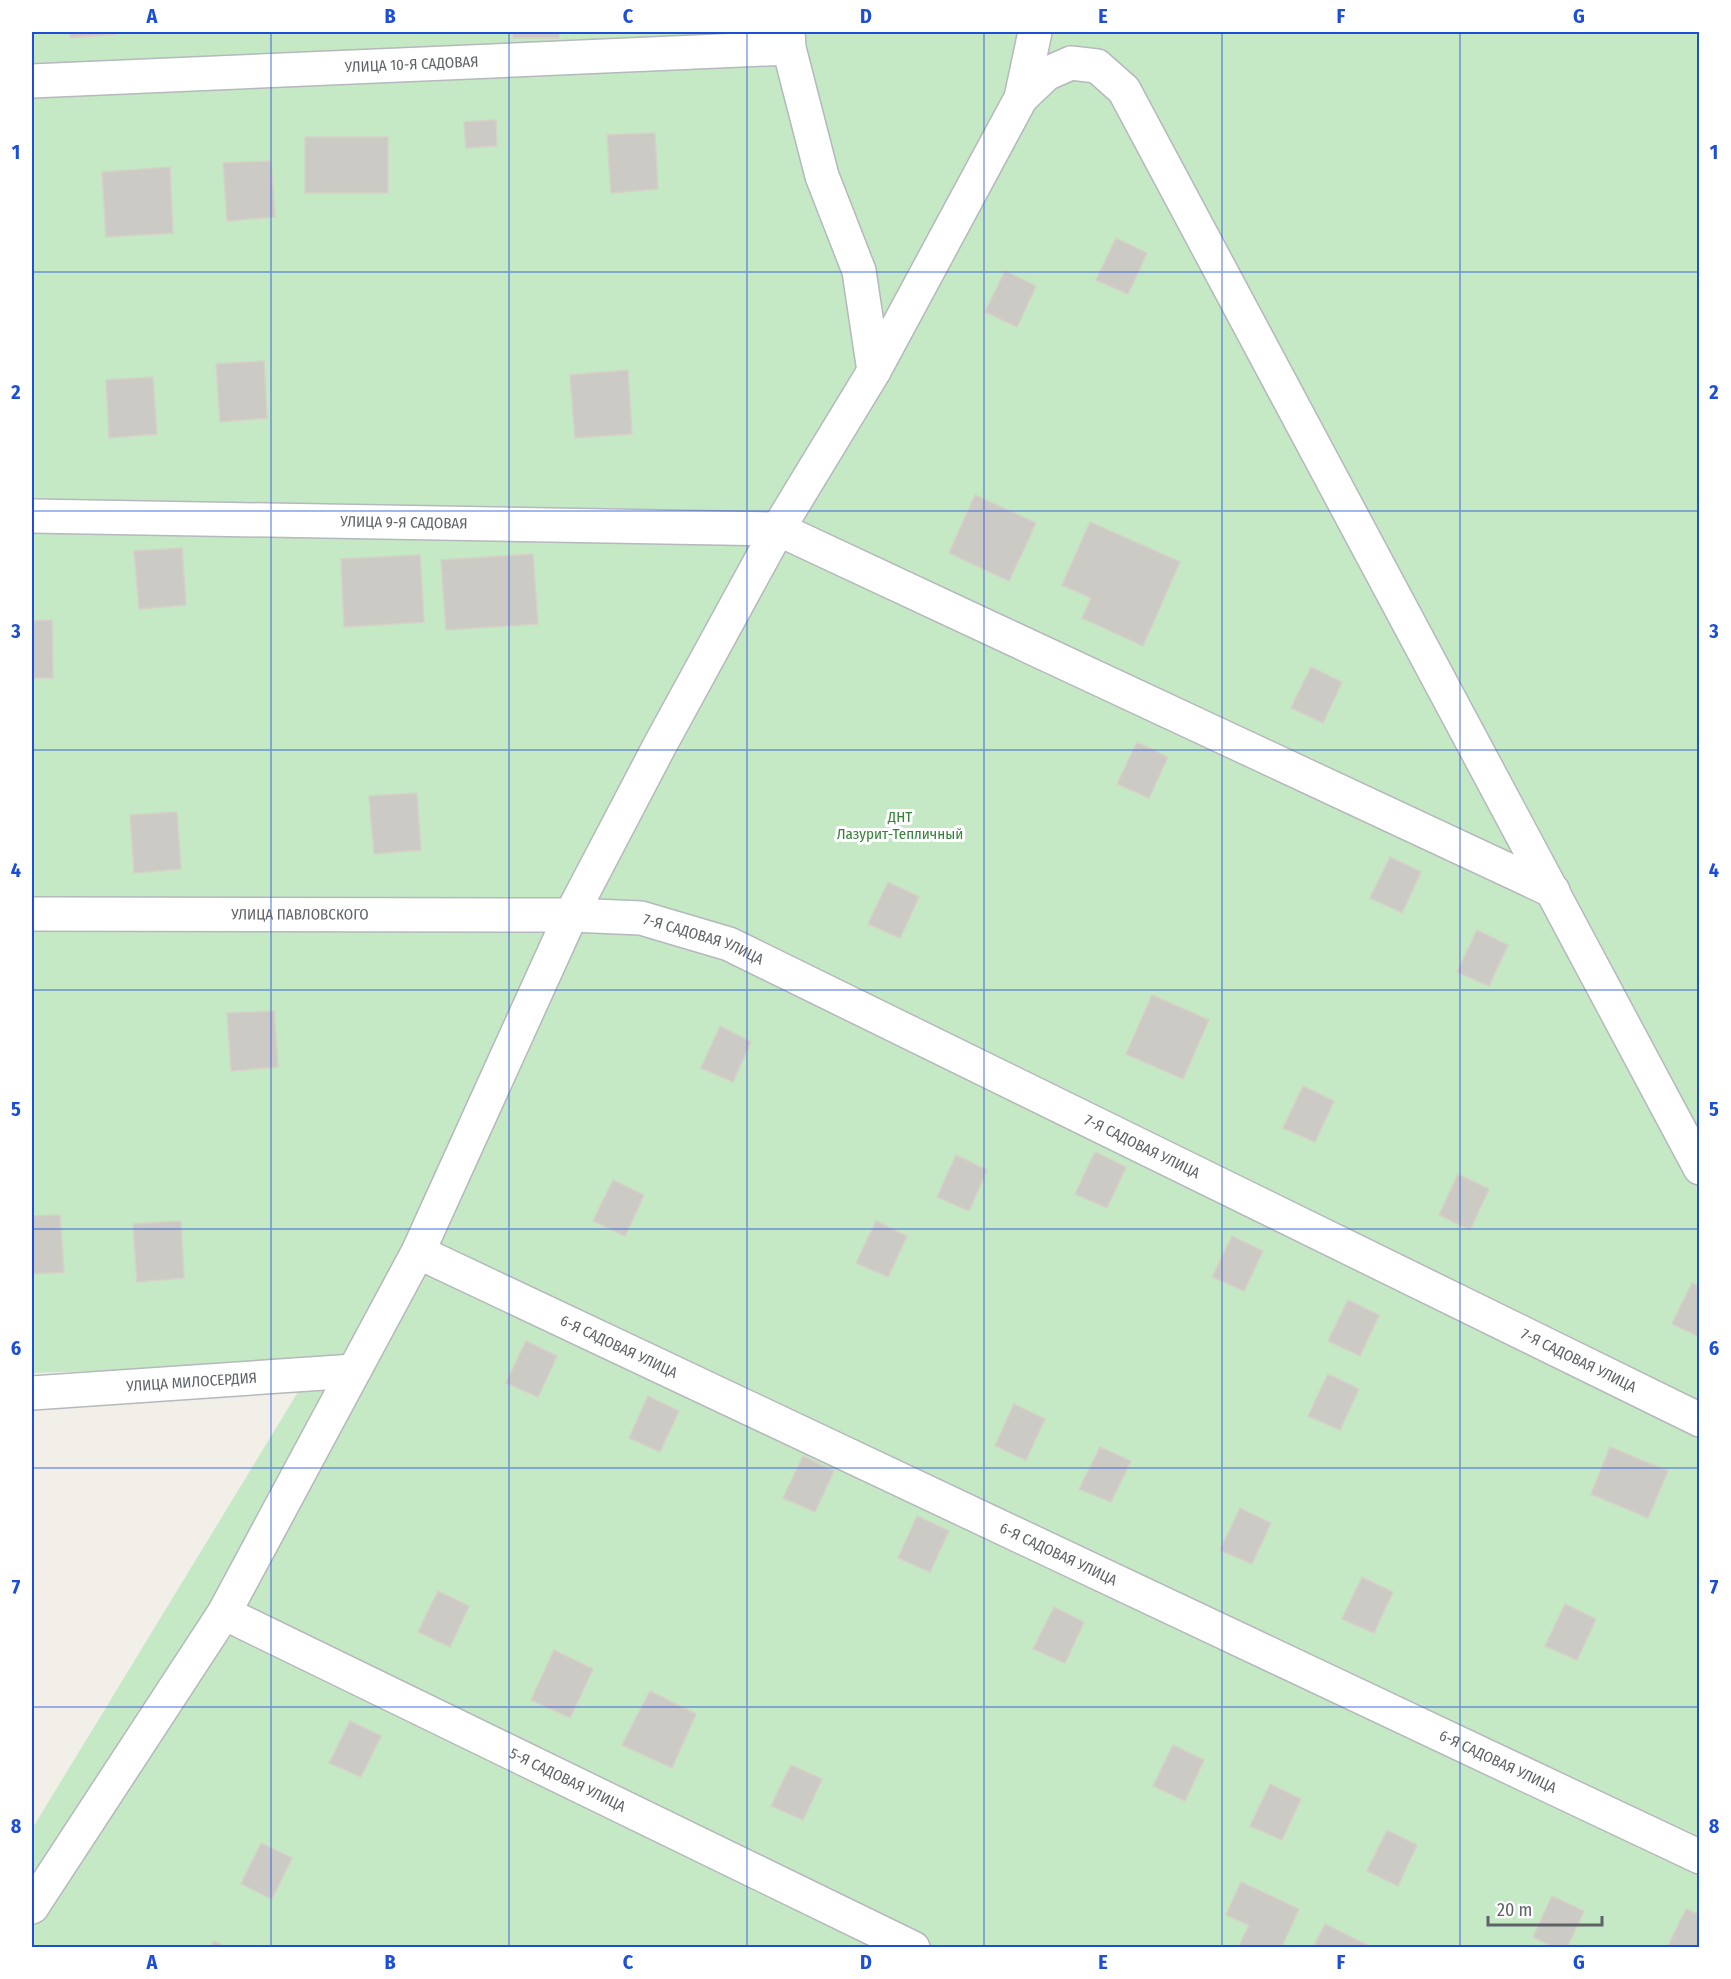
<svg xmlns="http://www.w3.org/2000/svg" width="1731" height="1979" viewBox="0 0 1731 1979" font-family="'Fira Sans Condensed',sans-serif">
<rect width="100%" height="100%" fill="#f1efe8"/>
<path fill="#c5e8c5" d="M 32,32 L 1699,32 L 1699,1947 L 32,1947 L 32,1829 L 315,1364 L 32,1373 Z"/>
<path fill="#cccac5" stroke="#d6d1c6" stroke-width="1.5" d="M 70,32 L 117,32 L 117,34 L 70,38 Z
M 513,32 L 621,32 L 559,32 L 559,38 L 513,38 Z
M 496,120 L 497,146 L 466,148 L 464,122 Z
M 655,133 L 658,189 L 611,193 L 607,135 Z
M 305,137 L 388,137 L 388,193 L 305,193 Z
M 271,161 L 275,217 L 227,221 L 223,163 Z
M 170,167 L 173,233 L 106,237 L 102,172 Z
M 1116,238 L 1147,253 L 1128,294 L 1096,280 Z
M 1005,271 L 1036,286 L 1017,327 L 985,312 Z
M 264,361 L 267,418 L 220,422 L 216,364 Z
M 628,370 L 632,434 L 575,438 L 570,375 Z
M 153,377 L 157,434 L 109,438 L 106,380 Z
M 975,495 L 1036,523 L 1009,581 L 949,553 Z
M 1090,522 L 1180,562 L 1143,646 L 1082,618 L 1091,598 L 1062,585 Z
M 182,548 L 186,605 L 139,609 L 134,551 Z
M 533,554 L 538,624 L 446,630 L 441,560 Z
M 420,555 L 424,622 L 344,627 L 341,559 Z
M 52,620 L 53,678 L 32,678 L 32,621 Z
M 1311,667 L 1342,682 L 1323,723 L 1291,708 Z
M 1137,742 L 1168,757 L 1149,798 L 1117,784 Z
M 417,793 L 421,850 L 374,854 L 369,796 Z
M 177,812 L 181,869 L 134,873 L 130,815 Z
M 1390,857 L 1421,872 L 1402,913 L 1370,898 Z
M 888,882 L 919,897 L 900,938 L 868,924 Z
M 1477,930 L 1508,945 L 1489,986 L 1457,972 Z
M 1152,995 L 1209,1020 L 1183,1079 L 1126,1054 Z
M 274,1011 L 278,1067 L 231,1071 L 227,1013 Z
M 720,1026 L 751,1042 L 733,1082 L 701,1068 Z
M 1303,1086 L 1334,1101 L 1315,1142 L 1283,1128 Z
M 1095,1152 L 1126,1167 L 1107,1208 L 1075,1194 Z
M 956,1155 L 987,1170 L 969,1211 L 937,1197 Z
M 1458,1174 L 1489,1189 L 1470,1230 L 1439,1215 Z
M 613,1180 L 644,1195 L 625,1236 L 593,1221 Z
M 60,1215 L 64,1272 L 32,1274 L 32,1216 Z
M 181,1221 L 184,1278 L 137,1282 L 133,1224 Z
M 876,1221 L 907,1236 L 888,1277 L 856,1263 Z
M 1232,1236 L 1263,1251 L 1244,1291 L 1212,1277 Z
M 1692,1283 L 1700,1286 L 1700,1337 L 1672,1324 Z
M 1348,1300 L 1379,1315 L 1360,1356 L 1328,1341 Z
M 526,1341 L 557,1356 L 538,1397 L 506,1383 Z
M 1328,1374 L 1359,1389 L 1340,1430 L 1308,1416 Z
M 648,1396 L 679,1411 L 660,1452 L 629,1438 Z
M 1014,1404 L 1045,1419 L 1026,1460 L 995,1446 Z
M 1100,1447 L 1131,1461 L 1111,1502 L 1079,1489 Z
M 1610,1447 L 1668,1471 L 1648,1518 L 1591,1494 Z
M 803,1456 L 834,1471 L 815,1512 L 783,1498 Z
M 1240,1508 L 1271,1523 L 1252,1564 L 1220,1550 Z
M 917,1516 L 949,1531 L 930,1572 L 898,1558 Z
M 1362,1577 L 1393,1592 L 1374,1633 L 1342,1619 Z
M 438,1591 L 469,1606 L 450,1647 L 418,1632 Z
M 1565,1604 L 1596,1619 L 1577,1660 L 1545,1646 Z
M 1054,1607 L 1084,1622 L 1065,1663 L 1033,1649 Z
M 554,1650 L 593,1669 L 570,1718 L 531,1700 Z
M 650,1691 L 696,1714 L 672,1768 L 622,1745 Z
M 350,1721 L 381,1736 L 361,1777 L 329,1763 Z
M 1173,1745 L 1204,1760 L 1185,1801 L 1153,1786 Z
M 791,1765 L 822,1779 L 803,1820 L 771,1806 Z
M 1270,1784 L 1301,1799 L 1282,1840 L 1250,1826 Z
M 1387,1830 L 1417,1845 L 1398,1886 L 1367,1871 Z
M 261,1843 L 292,1858 L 272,1899 L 241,1884 Z
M 1241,1882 L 1299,1909 L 1281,1948 L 1238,1948 L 1249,1925 L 1226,1915 Z
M 1552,1896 L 1584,1911 L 1567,1948 L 1556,1948 L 1533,1937 Z
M 1686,1909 L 1700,1915 L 1700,1948 L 1667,1948 Z
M 1325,1924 L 1373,1948 L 1313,1948 Z
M 214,1941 L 227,1948 L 210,1948 Z"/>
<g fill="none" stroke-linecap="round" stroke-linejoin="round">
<defs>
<g id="street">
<path d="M 788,32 L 789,48 L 822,176 L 859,271 L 874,371"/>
<path id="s1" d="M 32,81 L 789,48"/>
<path d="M 1021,98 L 1046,74 L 1071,63 L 1097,66 L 1124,90 L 1700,1168"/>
<path id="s2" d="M 32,516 L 778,529 L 1553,891"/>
<path id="s3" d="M 32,914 L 571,915 L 641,918 L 729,944 L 1700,1420"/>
<path id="s4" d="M 418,1252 L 1700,1857"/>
<path id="s5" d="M 32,1393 L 354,1371"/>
<path id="s6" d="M 224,1613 L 913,1948"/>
<path d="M 32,1907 L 224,1613 L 418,1252 L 571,915 L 660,745 L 778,529 L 874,371 L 1021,98 L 1035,32"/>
</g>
</defs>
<use href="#street" stroke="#b5b8bc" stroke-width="36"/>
<use href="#street" stroke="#fff" stroke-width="33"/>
</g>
<path fill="none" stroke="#1d4ed8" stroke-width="1.5" stroke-opacity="0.55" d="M 271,32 L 271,1948M 509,32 L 509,1948M 747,32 L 747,1948M 984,32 L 984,1948M 1222,32 L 1222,1948M 1460,32 L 1460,1948M 32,272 L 1700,272M 32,511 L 1700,511M 32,750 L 1700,750M 32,990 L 1700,990M 32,1229 L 1700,1229M 32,1468 L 1700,1468M 32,1707 L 1700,1707"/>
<g text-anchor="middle" stroke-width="6" stroke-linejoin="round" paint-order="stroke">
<g font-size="15" fill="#5f6368" stroke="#fff">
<text dy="5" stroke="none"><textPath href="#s1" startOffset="380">УЛИЦА 10-Я САДОВАЯ</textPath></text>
<text dy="5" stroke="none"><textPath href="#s2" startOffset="372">УЛИЦА 9-Я САДОВАЯ</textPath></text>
<text dy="5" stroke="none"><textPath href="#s3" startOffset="268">УЛИЦА ПАВЛОВСКОГО</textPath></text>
<text dy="5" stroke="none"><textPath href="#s3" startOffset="675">7-Я САДОВАЯ УЛИЦА</textPath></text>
<text dy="5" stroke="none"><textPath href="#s3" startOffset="1161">7-Я САДОВАЯ УЛИЦА</textPath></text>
<text dy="5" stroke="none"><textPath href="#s4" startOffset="222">6-Я САДОВАЯ УЛИЦА</textPath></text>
<text dy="5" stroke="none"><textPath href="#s3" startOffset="1647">7-Я САДОВАЯ УЛИЦА</textPath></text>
<text dy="5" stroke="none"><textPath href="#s5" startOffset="160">УЛИЦА МИЛОСЕРДИЯ</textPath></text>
<text dy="5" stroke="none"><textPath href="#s4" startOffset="708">6-Я САДОВАЯ УЛИЦА</textPath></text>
<text dy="5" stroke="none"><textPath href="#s4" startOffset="1194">6-Я САДОВАЯ УЛИЦА</textPath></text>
<text dy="5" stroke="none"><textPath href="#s6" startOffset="382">5-Я САДОВАЯ УЛИЦА</textPath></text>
</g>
<g font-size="15" fill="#348238" stroke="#fff">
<text x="900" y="822">ДНТ<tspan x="900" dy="17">Лазурит-Тепличный</tspan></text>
</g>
</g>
<rect width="1731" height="1979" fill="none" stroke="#ffffff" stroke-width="66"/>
<path d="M1488 1916v9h114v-9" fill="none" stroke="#5f6368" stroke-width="3"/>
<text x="1497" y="1916" font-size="18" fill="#5f6368" stroke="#ffffff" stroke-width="4.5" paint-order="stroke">20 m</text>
<rect x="33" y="33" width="1665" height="1913" fill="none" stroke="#1d4ed8" stroke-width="2"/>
<g font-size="20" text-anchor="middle" font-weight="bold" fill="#1d4ed8">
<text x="152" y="23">A</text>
<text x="390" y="23">B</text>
<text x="628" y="23">C</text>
<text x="866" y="23">D</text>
<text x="1103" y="23">E</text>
<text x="1341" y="23">F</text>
<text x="1579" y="23">G</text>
<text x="16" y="159">1</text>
<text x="1714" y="159">1</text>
<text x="16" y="399">2</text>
<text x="1714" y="399">2</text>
<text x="16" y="638">3</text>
<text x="1714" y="638">3</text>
<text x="16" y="877">4</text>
<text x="1714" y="877">4</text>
<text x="16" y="1116">5</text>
<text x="1714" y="1116">5</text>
<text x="16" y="1355">6</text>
<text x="1714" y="1355">6</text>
<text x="16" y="1594">7</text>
<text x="1714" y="1594">7</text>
<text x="16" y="1833">8</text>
<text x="1714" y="1833">8</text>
<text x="152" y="1969">A</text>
<text x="390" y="1969">B</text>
<text x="628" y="1969">C</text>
<text x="866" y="1969">D</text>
<text x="1103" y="1969">E</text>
<text x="1341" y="1969">F</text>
<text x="1579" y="1969">G</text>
</g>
</svg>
